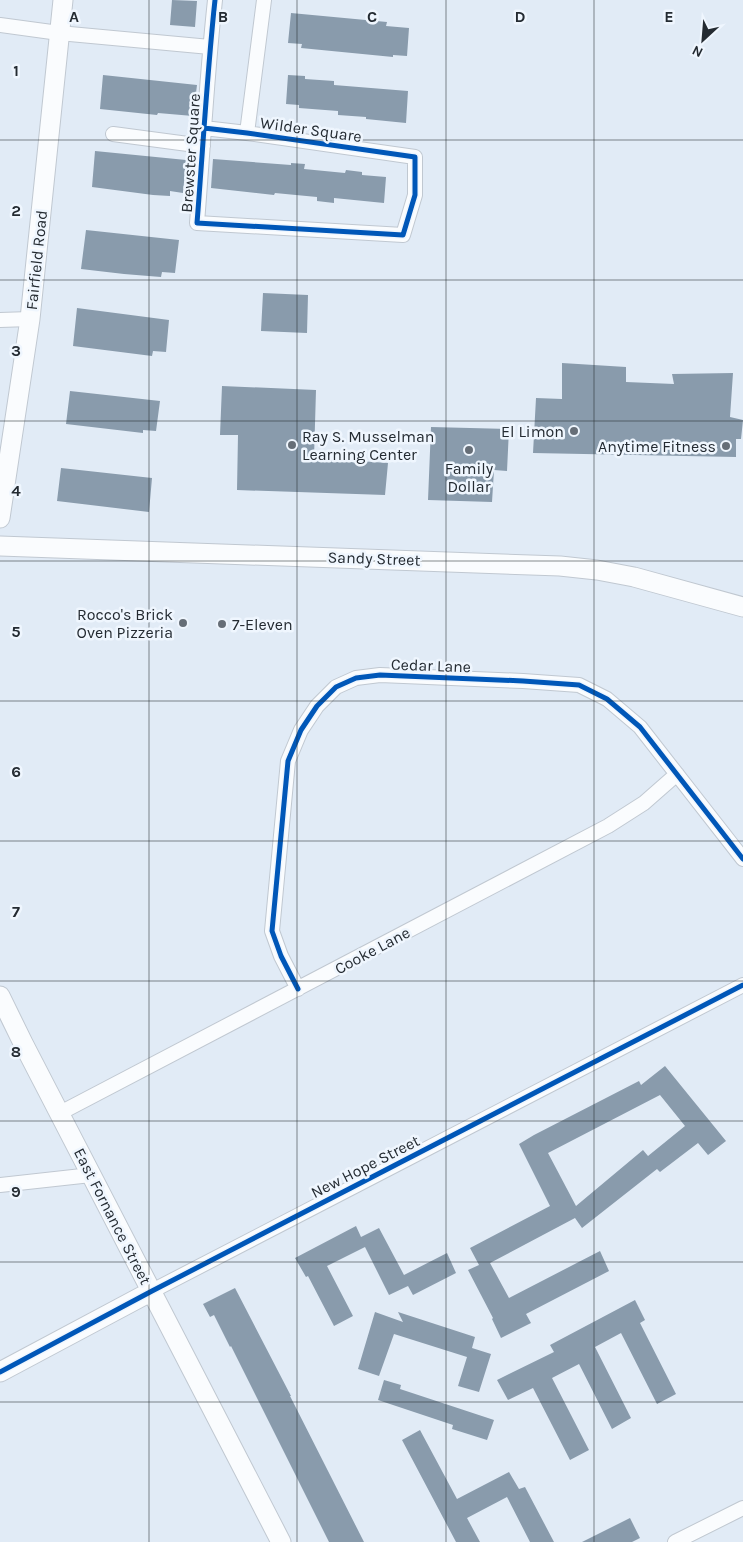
<svg xmlns="http://www.w3.org/2000/svg" width="743" height="1542" viewBox="0 0 743 1542" font-family="Karla,sans-serif">
<rect width="100%" height="100%" fill="#e1ebf6"/>
<path fill="#899bac" fill-rule="evenodd" d="M 172,0 L 197,1 L 195,27 L 170,25 Z
M 291,13 L 387,22 L 386,26 L 409,28 L 407,56 L 393,55 L 393,57 L 301,48 L 302,44 L 288,43 Z
M 103,75 L 197,85 L 193,116 L 158,113 L 157,115 L 100,109 Z
M 288,75 L 305,76 L 305,79 L 334,81 L 334,85 L 408,91 L 406,123 L 366,119 L 366,117 L 338,115 L 338,111 L 299,108 L 299,105 L 286,104 Z
M 95,151 L 186,160 L 183,193 L 170,191 L 170,196 L 153,195 L 92,187 Z
M 213,159 L 291,165 L 291,163 L 305,164 L 304,169 L 345,173 L 346,170 L 362,172 L 362,175 L 386,177 L 384,203 L 334,198 L 334,203 L 317,201 L 317,197 L 275,193 L 274,195 L 211,188 Z
M 86,230 L 179,240 L 175,273 L 162,272 L 161,277 L 124,274 L 81,269 Z
M 263,293 L 308,295 L 307,333 L 261,331 Z
M 77,308 L 169,320 L 166,352 L 153,351 L 152,356 L 73,346 Z
M 562,363 L 626,367 L 626,382 L 674,384 L 672,374 L 733,373 L 730,417 L 743,420 L 741,439 L 736,439 L 736,457 L 533,453 L 536,398 L 562,399 Z
M 222,386 L 316,390 L 314,458 L 388,463 L 385,495 L 237,490 L 238,435 L 220,435 Z
M 70,391 L 160,401 L 156,431 L 143,430 L 143,433 L 66,424 Z
M 431,427 L 509,429 L 507,471 L 494,470 L 492,502 L 428,500 Z
M 61,468 L 152,478 L 149,512 L 57,501 Z
M 665,1066 L 726,1141 L 708,1155 L 698,1143 L 660,1172 L 657,1169 L 582,1228 L 575,1218 L 490,1263 L 509,1298 L 600,1251 L 609,1271 L 526,1314 L 531,1323 L 501,1338 L 492,1319 L 493,1318 L 468,1270 L 479,1265 L 470,1248 L 550,1206 L 519,1144 L 534,1135 L 639,1081 L 641,1085 ZM 660,1095 L 685,1126 L 648,1156 L 643,1150 L 576,1206 L 548,1153 Z
M 356,1226 L 361,1237 L 379,1228 L 404,1275 L 447,1253 L 456,1273 L 413,1295 L 408,1286 L 389,1295 L 365,1247 L 327,1266 L 353,1316 L 334,1326 L 308,1276 L 306,1277 L 295,1258 Z
M 235,1288 L 291,1396 L 290,1396 L 364,1542 L 329,1542 L 231,1346 L 230,1347 L 214,1315 L 210,1317 L 203,1304 Z
M 635,1300 L 645,1320 L 640,1323 L 676,1394 L 657,1404 L 621,1333 L 595,1347 L 631,1418 L 612,1429 L 579,1364 L 552,1378 L 589,1450 L 570,1460 L 533,1388 L 508,1400 L 497,1380 L 554,1352 L 550,1345 Z
M 375,1312 L 403,1322 L 398,1312 L 475,1337 L 472,1348 L 491,1354 L 479,1392 L 458,1386 L 467,1357 L 394,1334 L 379,1376 L 358,1369 Z
M 384,1380 L 401,1385 L 400,1389 L 494,1420 L 487,1440 L 452,1429 L 453,1425 L 378,1400 Z
M 420,1430 L 457,1499 L 509,1472 L 519,1489 L 525,1487 L 554,1542 L 530,1542 L 507,1497 L 467,1518 L 480,1542 L 456,1542 L 402,1440 Z
M 630,1518 L 640,1538 L 632,1542 L 582,1542 Z"/>
<g fill="none" stroke-linecap="round" stroke-linejoin="round">
<defs>
<path id="street" d="M 0,25 L 59,33 L 210,47
M 204,128 L 247,133 L 415,157 L 415,195 L 403,235 L 197,223 C 203,148 207,74 215,0
M 247,133 L 264,0
M 113,134 L 203,146
M 0,320 L 30,319
M 298,989 L 281,956 L 272,931 L 288,761 L 301,730 L 317,706 L 336,687 L 356,678 L 380,675 L 523,681 L 579,685 L 607,699 L 640,727 L 743,859
M 60,1113 L 608,826 L 644,803 L 677,774
M 0,1185 L 91,1175
M 152,1291 L 743,985
M 675,1542 L 743,1508"/>
<path id="secondary" d="M 0,518 L 30,319 L 63,0
M 0,546 L 560,566 L 597,570 L 634,577 L 743,607
M 0,996 L 23,1043 L 281,1542
M 0,1372 L 152,1291"/>
</defs>
<use href="#street" stroke="#c0c8d1" stroke-width="16"/>
<use href="#secondary" stroke="#c0c8d1" stroke-width="21"/>
<use href="#street" stroke="#fafcfe" stroke-width="14"/>
<use href="#secondary" stroke="#fafcfe" stroke-width="19"/>
<defs>
<path id="cycleway" d="M 204,128 L 247,133 L 415,157 L 415,195 L 403,235 L 197,223 C 203,148 207,74 215,0
M 298,989 L 281,956 L 272,931 L 288,761 L 301,730 L 317,706 L 336,687 L 356,678 L 380,675 L 523,681 L 579,685 L 607,699 L 640,727 L 743,859
M 0,1372 L 152,1291 L 743,985"/>
</defs>
<use href="#cycleway" stroke="#eff6fe" stroke-width="8"/>
<use href="#cycleway" stroke="#0057b8" stroke-width="5"/>
</g>
<path fill="none" stroke="#242b32" stroke-width="1" stroke-opacity="0.55" d="M 149,0 L 149,1542M 297,0 L 297,1542M 446,0 L 446,1542M 594,0 L 594,1542M 0,140 L 743,140M 0,280 L 743,280M 0,421 L 743,421M 0,561 L 743,561M 0,701 L 743,701M 0,841 L 743,841M 0,981 L 743,981M 0,1121 L 743,1121M 0,1262 L 743,1262M 0,1402 L 743,1402"/>
<g fill="#666e77" stroke="#eff6fe" stroke-width="2">
<circle cx="574" cy="431" r="5"/>
<circle cx="292" cy="445" r="5"/>
<circle cx="726" cy="446" r="5"/>
<circle cx="469" cy="450" r="5"/>
<circle cx="183" cy="623" r="5"/>
<circle cx="222" cy="624" r="5"/>
</g>
<g text-anchor="middle" stroke-width="5" stroke-linejoin="round" paint-order="stroke">
<g font-size="16" fill="#242b32" stroke="#eff6fe">
<text transform="translate(311 129) rotate(8)" y="6">Wilder Square</text>
<text transform="translate(190 153) rotate(-86)" y="6">Brewster Square</text>
<text transform="translate(36 260) rotate(-84)" y="6">Fairfield Road</text>
<text transform="translate(374 558) rotate(2)" y="6">Sandy Street</text>
<text transform="translate(431 665) rotate(2)" y="6">Cedar Lane</text>
<text transform="translate(372 950) rotate(-28)" y="6">Cooke Lane</text>
<text transform="translate(365 1166) rotate(-27)" y="6">New Hope Street</text>
<text transform="translate(113 1216) rotate(63)" y="6">East Fornance Street</text>
</g>
<g font-size="16" fill="#242b32" stroke="#eff6fe" text-anchor="end">
<text x="564" y="437">El Limon</text>
<text x="302" y="442" text-anchor="start">Ray S. Musselman<tspan x="302" dy="18">Learning Center</tspan></text>
<text x="716" y="452">Anytime Fitness</text>
<text x="469" y="474" text-anchor="middle">Family<tspan x="469" dy="18">Dollar</tspan></text>
<text x="173" y="620">Rocco's Brick<tspan x="173" dy="18">Oven Pizzeria</tspan></text>
<text x="232" y="630" text-anchor="start">7-Eleven</text>
</g>
</g>
<g font-size="16" text-anchor="middle" font-weight="bold" fill="#242b32" stroke="#eff6fe" stroke-width="5" stroke-linejoin="round" paint-order="stroke">
<text x="74" y="22">A</text>
<text x="223" y="22">B</text>
<text x="372" y="22">C</text>
<text x="520" y="22">D</text>
<text x="669" y="22">E</text>
<text x="16" y="76">1</text>
<text x="16" y="216">2</text>
<text x="16" y="356">3</text>
<text x="16" y="496">4</text>
<text x="16" y="637">5</text>
<text x="16" y="777">6</text>
<text x="16" y="917">7</text>
<text x="16" y="1057">8</text>
<text x="16" y="1197">9</text>
</g>
<g transform="translate(703 40) rotate(206)" stroke="#eff6fe" stroke-width="4" paint-order="stroke">
<path d="M0-4L9 19L0 12L-9 19Z" fill="#242b32"/>
<text y="-8" font-size="14" font-weight="bold" text-anchor="middle" fill="#242b32">N</text>
</g>
</svg>
